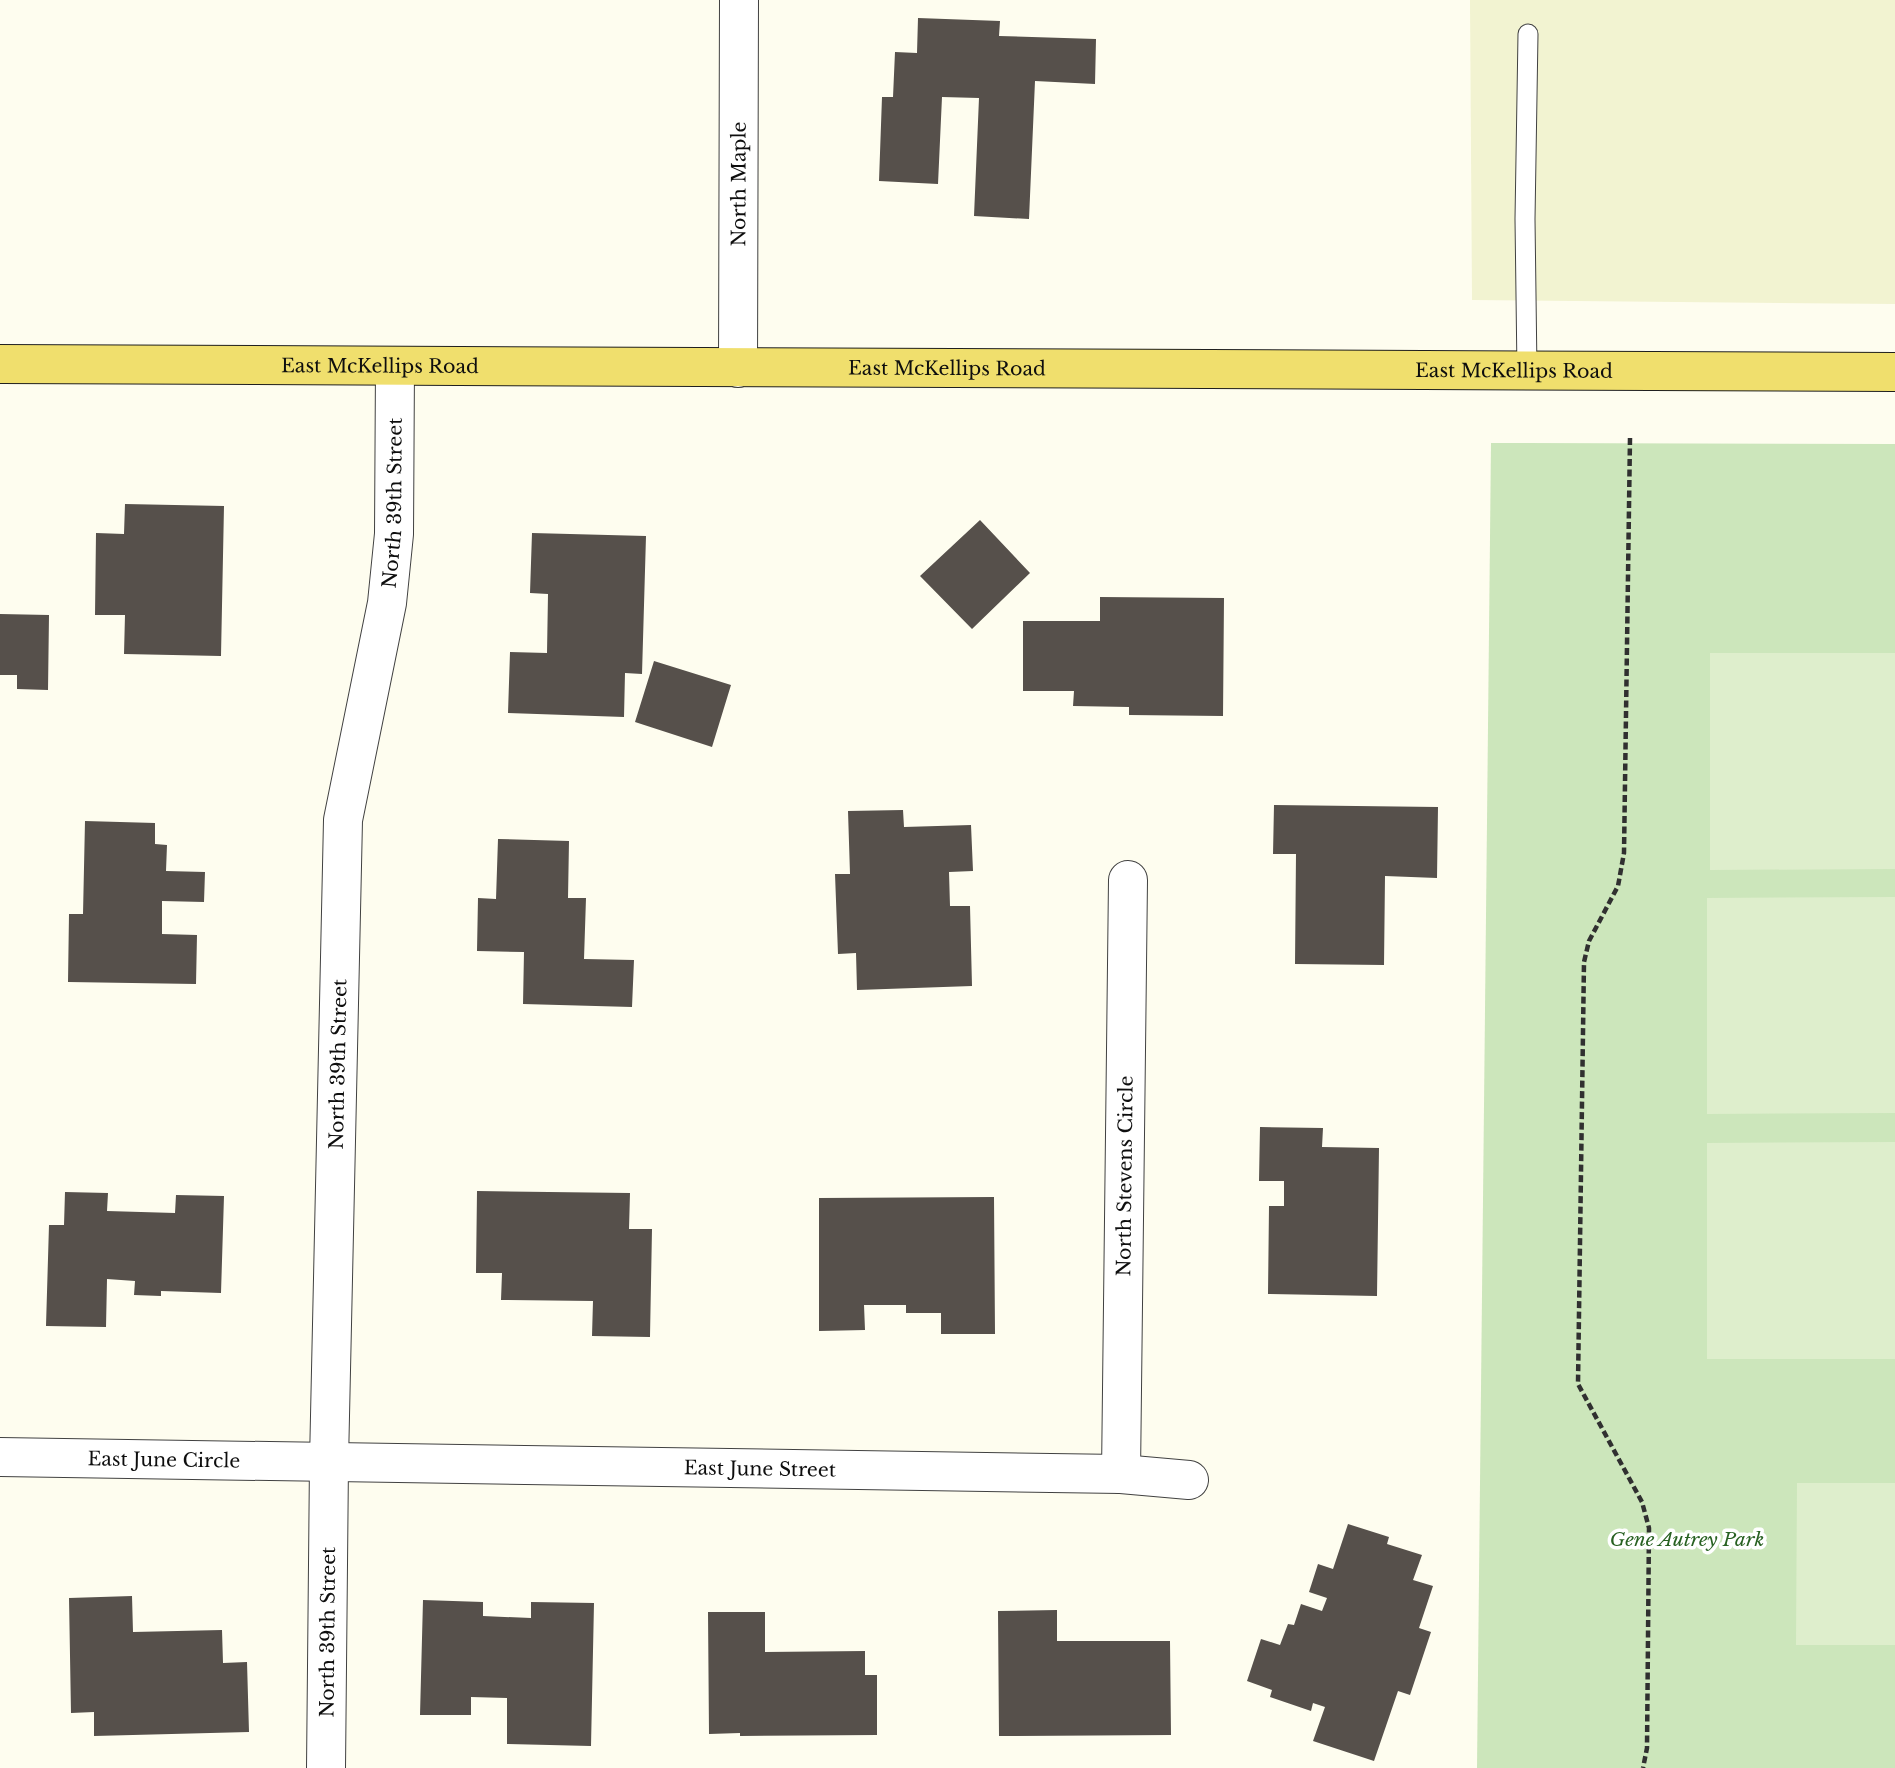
<svg xmlns="http://www.w3.org/2000/svg" width="1895" height="1768" viewBox="0 0 1895 1768" font-family="'Libre Baskerville',serif">
<rect width="100%" height="100%" fill="#fefdef"/>
<path fill="#f2f3d1" d="M 1470,0 L 1895,0 L 1895,304 L 1472,300 Z"/>
<path fill="#cce6bb" d="M 1491,443 L 1895,444 L 1895,1768 L 1477,1768 Z"/>
<path fill="#deeecc" d="M 1710,653 L 1895,653 L 1895,869 L 1710,870 Z
M 1895,897 L 1895,1113 L 1707,1114 L 1707,898 Z
M 1895,1142 L 1895,1359 L 1707,1359 L 1707,1143 Z
M 1797,1483 L 1895,1483 L 1895,1645 L 1796,1645 Z"/>
<path fill="#56504b" d="M 918,18 L 1000,21 L 999,36 L 1096,39 L 1095,84 L 1035,81 L 1029,219 L 974,216 L 979,98 L 942,97 L 938,184 L 879,181 L 882,97 L 893,97 L 895,52 L 917,53 Z
M 125,504 L 224,506 L 221,656 L 124,654 L 125,615 L 95,615 L 96,533 L 124,534 Z
M 980,520 L 1030,573 L 972,629 L 920,576 Z
M 532,533 L 646,536 L 642,674 L 625,673 L 624,717 L 508,713 L 510,652 L 547,653 L 548,594 L 530,593 Z
M 1100,597 L 1224,598 L 1223,716 L 1129,715 L 1129,707 L 1073,706 L 1074,691 L 1023,691 L 1023,621 L 1100,621 Z
M 0,614 L 49,615 L 48,690 L 17,689 L 17,675 L 0,675 Z
M 654,661 L 731,685 L 712,747 L 635,722 Z
M 1274,805 L 1438,807 L 1437,878 L 1385,876 L 1384,965 L 1295,964 L 1296,854 L 1273,854 Z
M 903,810 L 904,827 L 971,825 L 973,871 L 949,872 L 950,906 L 970,906 L 972,986 L 857,990 L 856,953 L 838,954 L 835,874 L 850,874 L 848,811 Z
M 85,821 L 155,823 L 155,844 L 167,845 L 166,871 L 205,872 L 204,902 L 162,901 L 162,934 L 197,935 L 196,984 L 68,982 L 69,914 L 83,914 Z
M 498,839 L 569,841 L 568,898 L 586,898 L 584,959 L 634,960 L 632,1007 L 523,1004 L 524,952 L 477,951 L 478,898 L 496,899 Z
M 1260,1127 L 1323,1128 L 1322,1147 L 1379,1148 L 1377,1296 L 1268,1294 L 1269,1206 L 1284,1206 L 1284,1181 L 1259,1181 Z
M 477,1191 L 630,1193 L 629,1229 L 652,1229 L 650,1337 L 592,1336 L 593,1301 L 501,1300 L 502,1273 L 476,1273 Z
M 65,1192 L 108,1193 L 107,1211 L 175,1213 L 176,1195 L 224,1196 L 221,1293 L 161,1291 L 161,1296 L 134,1295 L 135,1281 L 107,1279 L 106,1327 L 46,1326 L 49,1225 L 64,1225 Z
M 994,1197 L 995,1334 L 941,1334 L 941,1313 L 906,1313 L 906,1305 L 864,1305 L 865,1330 L 819,1331 L 819,1198 Z
M 1348,1524 L 1389,1537 L 1387,1544 L 1422,1555 L 1413,1580 L 1433,1586 L 1419,1628 L 1431,1632 L 1410,1695 L 1398,1691 L 1374,1761 L 1313,1741 L 1325,1707 L 1313,1703 L 1311,1711 L 1270,1697 L 1272,1690 L 1247,1681 L 1261,1639 L 1280,1645 L 1288,1624 L 1294,1625 L 1301,1604 L 1322,1611 L 1327,1598 L 1309,1592 L 1318,1564 L 1333,1569 Z
M 132,1596 L 133,1632 L 222,1630 L 223,1663 L 247,1662 L 249,1732 L 94,1736 L 94,1712 L 71,1713 L 69,1598 Z
M 423,1600 L 483,1602 L 483,1616 L 531,1618 L 531,1602 L 594,1603 L 591,1746 L 507,1744 L 507,1698 L 471,1697 L 471,1715 L 420,1715 Z
M 1057,1610 L 1057,1641 L 1170,1641 L 1171,1735 L 999,1736 L 998,1611 Z
M 708,1612 L 765,1612 L 765,1652 L 865,1651 L 865,1675 L 877,1675 L 877,1735 L 740,1736 L 740,1733 L 709,1734 Z"/>
<g fill="none" stroke-linecap="round" stroke-linejoin="round">
<defs>
<path id="service" d="M 1527,371 L 1525,219 L 1528,34"/>
<g id="minor">
<path id="s1" d="M 738,368 L 739,0"/>
<path id="s2" d="M 0,1457 L 1121,1474 L 1189,1480"/>
<path id="s3" d="M 1121,1474 L 1128,880"/>
<path id="s4" d="M 326,1768 L 329,1462 L 343,820 L 387,603 L 394,534 L 395,366"/>
</g>
<g id="primary">
<path id="s5" d="M 0,364 L 1895,372"/>
</g>
</defs>
<use href="#service" stroke="#414141" stroke-width="21"/>
<use href="#minor" stroke="#414141" stroke-width="40"/>
<use href="#primary" stroke="#1f1f1f" stroke-width="40"/>
<path stroke="#303030" stroke-width="4.5" stroke-dasharray="7 3.5" stroke-linecap="butt" d="M 1630,438 L 1624,853 L 1618,886 L 1589,941 L 1584,962 L 1578,1384 L 1642,1502 L 1649,1528 L 1647,1748 L 1643,1768"/>
<use href="#service" stroke="#fff" stroke-width="19"/>
<use href="#minor" stroke="#fff" stroke-width="38"/>
<use href="#primary" stroke="#f0df6d" stroke-width="38"/>
</g>
<g text-anchor="middle" stroke-width="7" stroke-linejoin="round" paint-order="stroke">
<g font-size="19" fill="#0e0e0e" stroke="#fff">
<text dy="7" stroke="none"><textPath href="#s1" startOffset="184">North Maple</textPath></text>
<text dy="7" stroke="none"><textPath href="#s5" startOffset="380">East McKellips Road</textPath></text>
<text dy="7" stroke="none"><textPath href="#s5" startOffset="947">East McKellips Road</textPath></text>
<text dy="7" stroke="none"><textPath href="#s5" startOffset="1514">East McKellips Road</textPath></text>
<text dy="7" stroke="none"><textPath href="#s4" startOffset="1270">North 39th Street</textPath></text>
<text dy="7" stroke="none"><textPath href="#s4" startOffset="704">North 39th Street</textPath></text>
<text dy="7" stroke="none"><textPath href="#s3" startOffset="298">North Stevens Circle</textPath></text>
<text dy="7" stroke="none"><textPath href="#s2" startOffset="164">East June Circle</textPath></text>
<text dy="7" stroke="none"><textPath href="#s2" startOffset="760">East June Street</textPath></text>
<text dy="7" stroke="none"><textPath href="#s4" startOffset="136">North 39th Street</textPath></text>
</g>
<g font-size="19" font-style="italic" fill="#286122" stroke="#fff">
<text x="1687" y="1546">Gene Autrey Park</text>
</g>
</g>
</svg>
